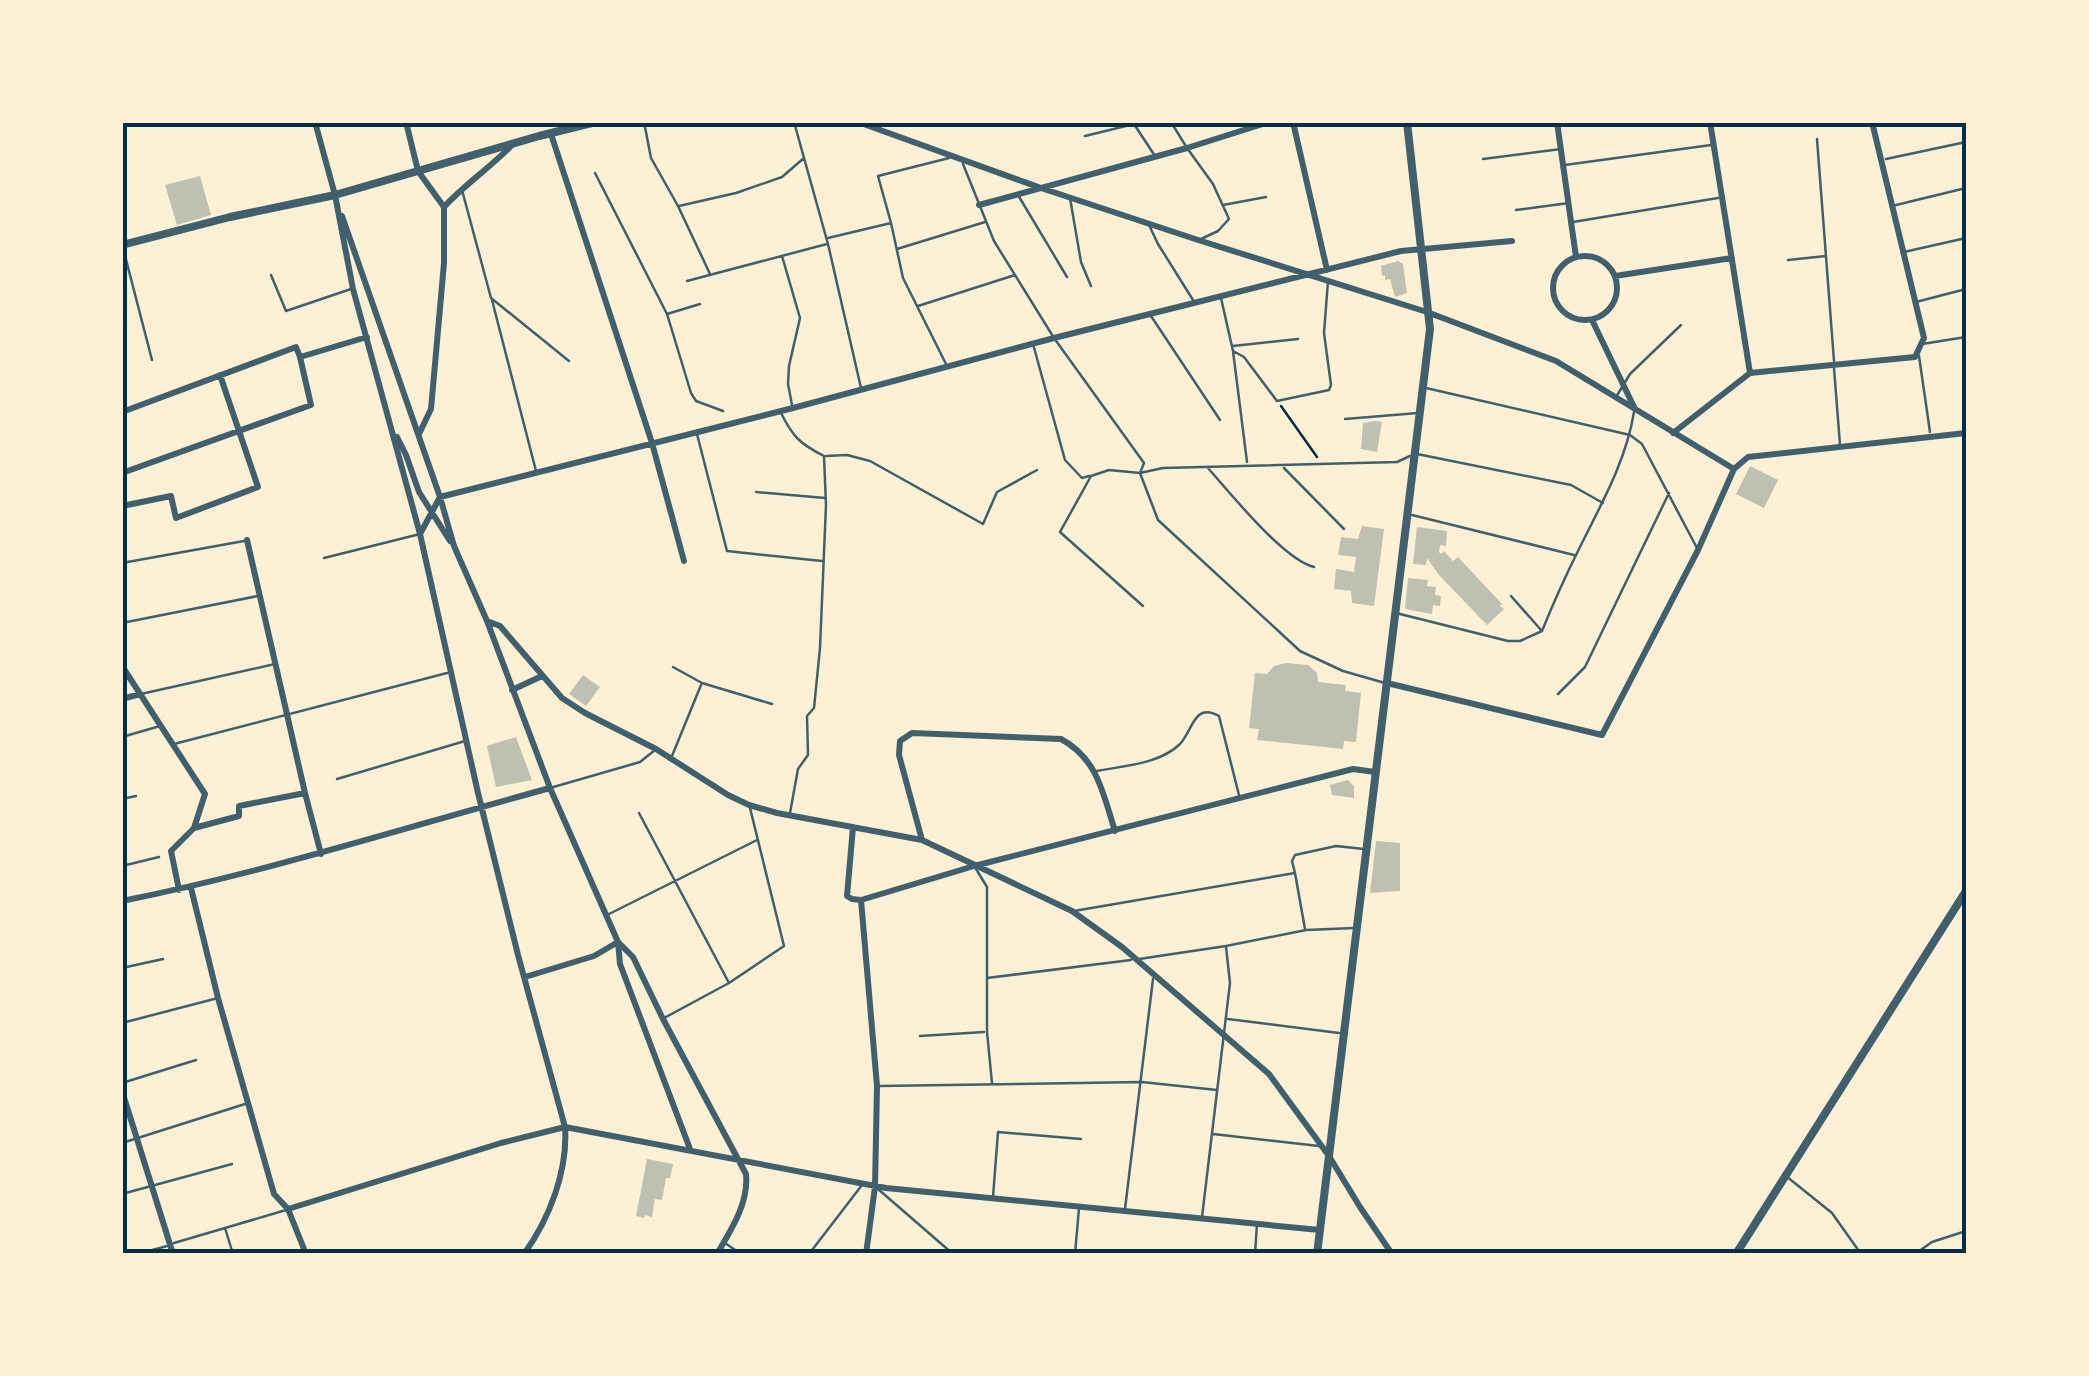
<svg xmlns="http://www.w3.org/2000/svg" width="2089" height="1376" viewBox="0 0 2089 1376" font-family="Rubik,sans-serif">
<rect width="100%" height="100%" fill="#fdf0d5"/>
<path fill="#bec0b2" d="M 200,176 L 211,215 L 177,225 L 165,185 Z
M 1398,261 L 1403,264 L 1407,293 L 1395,297 L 1390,279 L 1385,280 L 1385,275 L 1382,276 L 1381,266 Z
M 1375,421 L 1382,422 L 1377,452 L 1361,449 L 1363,423 Z
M 1750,466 L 1778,480 L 1764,508 L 1736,494 Z
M 1362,526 L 1384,529 L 1374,606 L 1352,603 L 1351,591 L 1334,589 L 1336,569 L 1354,572 L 1356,557 L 1338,555 L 1341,537 L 1358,539 Z
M 1417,527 L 1447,531 L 1446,546 L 1440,545 L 1439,552 L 1441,554 L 1444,551 L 1453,561 L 1458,557 L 1502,604 L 1500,606 L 1504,609 L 1487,625 L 1439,575 L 1427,558 L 1426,565 L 1413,564 Z
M 1408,578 L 1428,580 L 1427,586 L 1436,587 L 1435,595 L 1441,596 L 1440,606 L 1433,605 L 1432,614 L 1405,609 Z
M 1286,663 L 1308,665 L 1317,673 L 1318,682 L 1346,685 L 1345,691 L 1361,693 L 1356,742 L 1344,741 L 1343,749 L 1257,740 L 1259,729 L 1249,728 L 1255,673 L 1267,674 L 1274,666 Z
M 583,675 L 600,687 L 586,706 L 569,694 Z
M 516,737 L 532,780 L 496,787 L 487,746 Z
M 1348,780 L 1354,786 L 1354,798 L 1332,795 L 1330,785 Z
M 1376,841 L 1400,843 L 1400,891 L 1370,893 Z
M 647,1159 L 673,1164 L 670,1178 L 666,1178 L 662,1200 L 655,1199 L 652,1217 L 645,1215 L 644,1218 L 636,1216 Z"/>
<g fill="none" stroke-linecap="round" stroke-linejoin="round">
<path stroke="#003049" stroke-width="2.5" d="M 1281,406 L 1317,457"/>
<path stroke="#3f606c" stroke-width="2.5" d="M 644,122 L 651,158 L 678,206 L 710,274
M 794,122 L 828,244 L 861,388
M 1171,122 L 1187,148 L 1213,184 L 1229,219 L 1218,231 L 1201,239
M 1085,136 L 1134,124 L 1155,156
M 1817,139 L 1834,361
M 1483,159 L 1561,149
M 1886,159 L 1966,142
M 963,164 L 994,241 L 1054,338 L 1144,463 L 1140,473 L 1158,520 L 1300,651 L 1343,671 L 1385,683
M 1565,165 L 1711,145
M 595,173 L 667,314 L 691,393 L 696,401 L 723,411
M 462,190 L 491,298 L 569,361
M 1018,195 L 1067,277
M 1070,198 L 1081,262 L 1091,286
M 1223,205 L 1266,197
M 679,206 L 736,193 L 782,177 L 804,158
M 1892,206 L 1966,188
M 1516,210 L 1569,203
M 1573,222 L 1718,198
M 891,223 L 878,176 L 949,158
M 1149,225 L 1158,244 L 1193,300
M 828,238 L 891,223 L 903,278 L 946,364
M 123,248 L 152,360
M 897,249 L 985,222
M 1904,252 L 1966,238
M 782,256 L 800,318 L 789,366 L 788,384 L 792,405
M 1788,260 L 1826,256
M 271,275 L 286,311 L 351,289
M 687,281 L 827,244
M 1221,298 L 1233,351 L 1247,462
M 492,300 L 536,471
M 1916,302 L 1966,289
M 918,306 L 1015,275
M 667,314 L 700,304
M 1151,316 L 1220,420
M 1033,344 L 1065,460 L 1082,478 L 1089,476
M 1922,344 L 1966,337
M 1233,346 L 1298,339
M 1233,351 L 1244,357 L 1277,401 L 1329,390 L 1331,385 L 1324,333 L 1328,281
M 1919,356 L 1930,432
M 1834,368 L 1840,445
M 1426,388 L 1630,435 L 1642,444 L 1697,548
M 1616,397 L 1630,374 L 1681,325
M 781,413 C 793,437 800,444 824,456 L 826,505 L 820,648 L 814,708 L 807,716 L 808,755 L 798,769 L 790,813
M 1345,419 L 1418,413
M 697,434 L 727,551 L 822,561
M 1417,454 L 1571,485 L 1603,503
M 826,456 L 847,455 L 870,461 L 983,524 L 997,492 L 1037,470
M 1208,468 C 1230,493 1284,560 1314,567
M 1284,468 L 1344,529
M 756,492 L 825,498
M 1412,515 L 1574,555
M 324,558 L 420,534
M 122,563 L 244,541
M 1511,596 L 1541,630
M 1143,606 L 1060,532 L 1091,476 L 1109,470 L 1140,473 L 1163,468 L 1397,462 L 1410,456
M 1396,613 L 1508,641 L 1520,641 L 1542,631
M 122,623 L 258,596
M 1542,631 C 1553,604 1565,577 1578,551 C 1600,506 1626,462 1634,412
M 673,667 L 702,683 L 772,704
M 141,694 L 275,664
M 1558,694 L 1585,667 L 1669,493
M 122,737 L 160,726
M 174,744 L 447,673
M 672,756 L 701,685
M 1097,771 C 1123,766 1160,764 1180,744 C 1193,730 1194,702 1219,716 L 1239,795
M 337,779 L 465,741
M 550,788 L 640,762 L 655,750
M 122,799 L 136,796
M 639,813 L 729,983
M 122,866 L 159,857
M 976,869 L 987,887 L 987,1032 L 992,1083
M 1295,873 L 1305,929
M 1074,911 L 1295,873 L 1292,861 L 1295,855 L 1336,846 L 1364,849
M 607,915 L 757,840
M 1139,959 L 1226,946 L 1306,930 L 1354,928
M 122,968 L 163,959
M 987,978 L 1131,960
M 664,1018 L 729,983 L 784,946 L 750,808
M 1228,1019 L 1339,1033
M 122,1023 L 218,998
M 920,1036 L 984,1032
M 122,1083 L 196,1060
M 879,1086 L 1142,1082 L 1217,1090
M 1213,1134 L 1319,1146
M 122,1143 L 245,1104
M 1786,1176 L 1832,1213 L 1861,1254
M 878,1189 L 953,1254
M 122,1194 L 232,1164
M 993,1197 L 998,1132 L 1081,1139
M 1125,1209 L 1153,979
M 1202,1217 L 1230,983 L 1226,947
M 225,1228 L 233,1254
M 174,1243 L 286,1210
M 725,1243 L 741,1254
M 138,1254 L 167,1246
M 809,1254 L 862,1185
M 1075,1254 L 1079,1208
M 1255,1254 L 1257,1224
M 1915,1254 L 1932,1242 L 1966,1231"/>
<path stroke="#3f606c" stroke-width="6" d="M 315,122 L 335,195 L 353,289 L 420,534 L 478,793 L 518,955 L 565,1127 C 568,1170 550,1218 524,1254
M 406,122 L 418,171 L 444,207
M 858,122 L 1041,188 L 1195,239 L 1427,312 L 1556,361 L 1734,469 L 1748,457 L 1966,433
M 1293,122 L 1327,270
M 1557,122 L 1576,257
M 1710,122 L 1750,373
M 551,134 L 652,443 L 684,561
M 979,205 L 1187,148 L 1269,122
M 342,216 L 440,497 L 454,546 L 487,621 L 550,788 L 618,942 L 620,964 L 690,1149
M1553 288a32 32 0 1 1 64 0a32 32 0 1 1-64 0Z
M 1615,276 L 1732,258
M 1592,320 L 1635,409
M 122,412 L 296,347 L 300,357 L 367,337
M 1673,433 L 1750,373 L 1915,357 L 1924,338 L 1872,122
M 419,434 L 431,409 L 444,263 L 444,207 C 465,184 491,167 512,145
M 397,437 L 406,455 L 419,492 L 450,541
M 122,473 L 311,405 L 300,357
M 122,506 L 171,496 L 176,518 L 258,487 L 220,375
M 420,534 L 440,497 L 793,408 L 1054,338 L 1401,251 L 1512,241
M 247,540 L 305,793
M 487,621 L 500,626 L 562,698 L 585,713 L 656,749 L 728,795 L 749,805 L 777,813 L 922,840 L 1072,911 L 1122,947 L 1269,1074 L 1329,1156 L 1360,1207 L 1392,1254
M 122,666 L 205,794 L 194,828
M 1387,683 L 1602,735 L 1698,550 L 1734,469
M 512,690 L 542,676
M 122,699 L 140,694
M 853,827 L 847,896 L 852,899 L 861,900
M 922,840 L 899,755 L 900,741 L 912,733 L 1061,739 C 1098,759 1103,794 1115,831
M 191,888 L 218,998 L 274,1194 L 288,1209 L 306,1254
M 179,890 L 171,851 L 194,828 L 239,816 L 239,806 L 305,793 L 321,854
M 861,900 L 974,866 L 1353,769 L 1375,772
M 861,900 L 877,1086 L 875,1187 L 866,1254
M 122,901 C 267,872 407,827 550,788
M 618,942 L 633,957 L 663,1019 L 746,1174 C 749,1203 731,1230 717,1254
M 525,977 L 594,956 L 618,942
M 122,1091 L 173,1254
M 288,1209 L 501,1143 L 565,1127 L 886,1188 L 1320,1230"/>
<path stroke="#3f606c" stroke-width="8" d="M 122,245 L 230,217 L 335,195 L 539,136 L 596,122
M 1317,1254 L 1430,329 L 1407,122
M 1736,1254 L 1966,891"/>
</g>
<rect width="2089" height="1376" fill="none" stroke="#fdf0d5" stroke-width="250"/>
<rect x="125" y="125" width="1839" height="1126" fill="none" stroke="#003049" stroke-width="4"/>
</svg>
